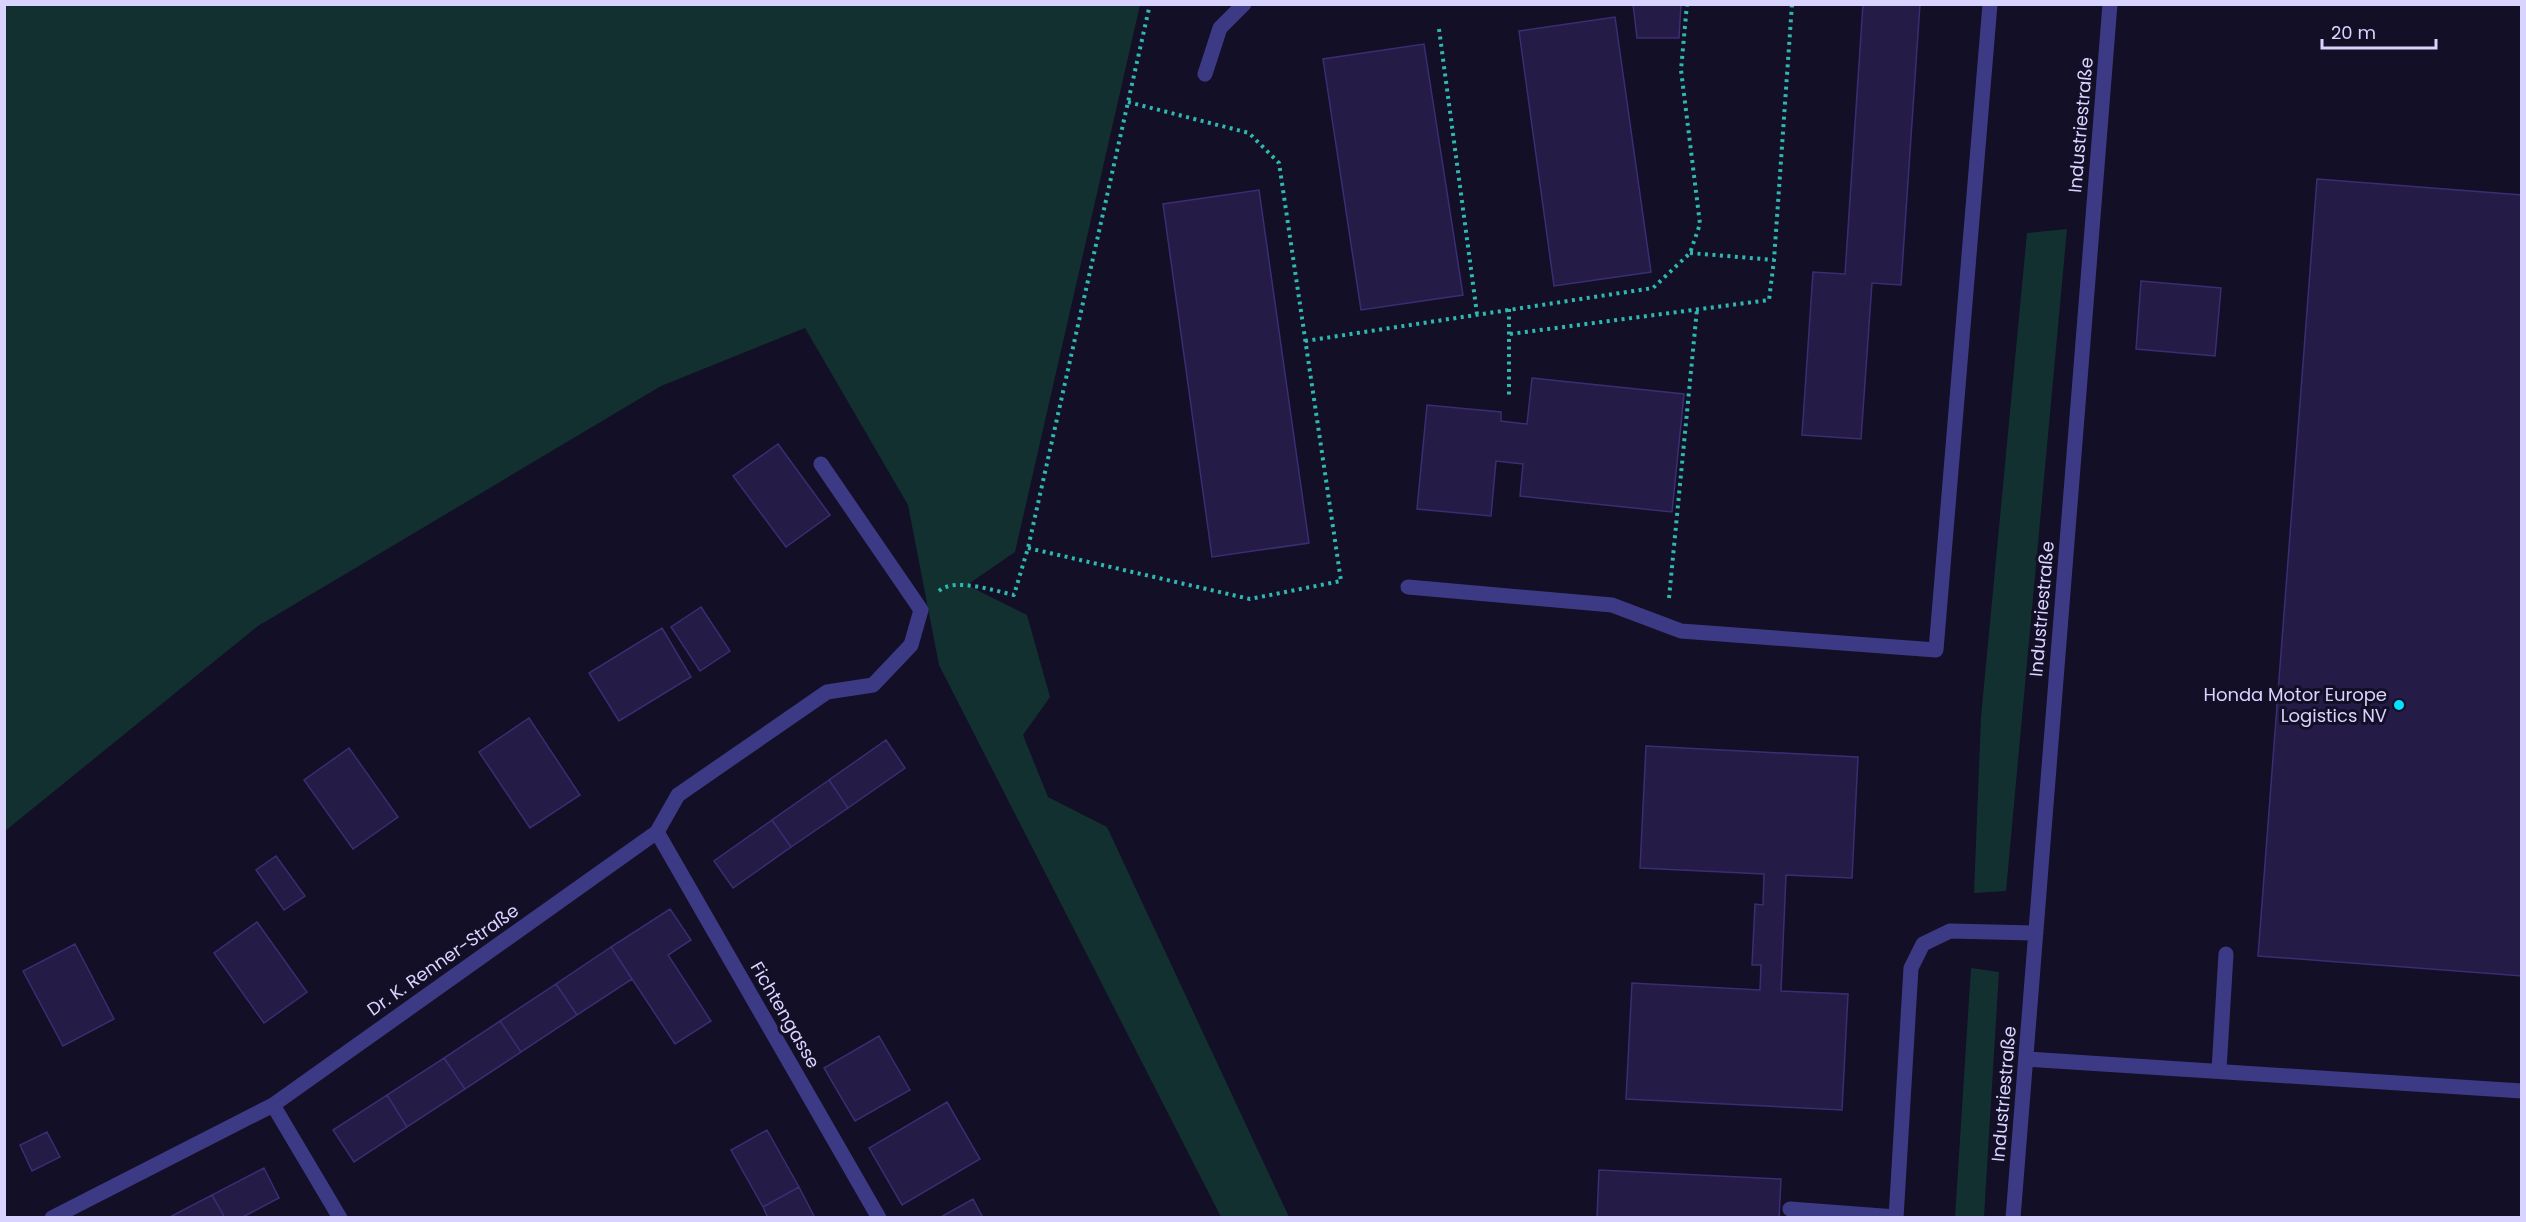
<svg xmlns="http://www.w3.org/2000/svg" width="2526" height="1222" viewBox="0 0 2526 1222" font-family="Poppins,sans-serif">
<rect width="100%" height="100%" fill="#130f26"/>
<path fill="#12302f" d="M 4,5 L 1140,5 L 1015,552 L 967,585 L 1027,615 L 1050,697 L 1023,735 L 1048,797 L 1107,827 L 1289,1217 L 1221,1217 L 939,665 L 908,505 L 805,328 L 661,386 L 258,626 L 5,831 Z
M 2067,229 L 2006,891 L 1974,893 L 1981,717 L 2027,233 Z
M 1971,968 L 1999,972 L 1984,1217 L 1955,1217 Z"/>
<path fill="#241b47" stroke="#3b2d73" stroke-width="1.5" d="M 1633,4 L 1681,4 L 1679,38 L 1637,38 Z
M 1863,4 L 1920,4 L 1901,285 L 1872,283 L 1861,439 L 1802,435 L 1813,272 L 1845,274 Z
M 1615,17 L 1651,272 L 1554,286 L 1519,31 Z
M 1424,44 L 1463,295 L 1361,310 L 1323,59 Z
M 2317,179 L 2522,195 L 2522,976 L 2258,956 Z
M 1259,190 L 1309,543 L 1212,557 L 1163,204 Z
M 2141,281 L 2221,288 L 2215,356 L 2136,349 Z
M 1532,378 L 1684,394 L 1672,512 L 1520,496 L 1523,464 L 1496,461 L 1491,516 L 1417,509 L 1427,405 L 1501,412 L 1501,421 L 1527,424 Z
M 778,444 L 830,515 L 786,547 L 733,476 Z
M 701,607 L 730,651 L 700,671 L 671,627 Z
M 662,628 L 691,677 L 619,721 L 589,673 Z
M 529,718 L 580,795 L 530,828 L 479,752 Z
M 886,740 L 905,768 L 848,808 L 829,780 Z
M 1646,746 L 1858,757 L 1852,878 L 1786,875 L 1781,991 L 1848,994 L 1842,1110 L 1626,1099 L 1632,983 L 1760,990 L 1761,965 L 1752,965 L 1755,904 L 1763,905 L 1764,874 L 1640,868 Z
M 349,748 L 398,817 L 353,849 L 304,780 Z
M 829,780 L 848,808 L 791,847 L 772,820 Z
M 772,820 L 791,847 L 733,888 L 714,861 Z
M 276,856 L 305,896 L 284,910 L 256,870 Z
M 670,909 L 691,940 L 668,955 L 711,1021 L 675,1044 L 611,947 Z
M 257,922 L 307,992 L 264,1023 L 214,953 Z
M 75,944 L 114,1019 L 63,1046 L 23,971 Z
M 611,947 L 632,979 L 577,1015 L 556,984 Z
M 556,984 L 577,1015 L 521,1052 L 500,1021 Z
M 500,1021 L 521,1052 L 465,1089 L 444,1058 Z
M 879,1036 L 910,1090 L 855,1121 L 824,1068 Z
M 444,1058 L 465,1089 L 407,1127 L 387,1095 Z
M 387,1095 L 407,1127 L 354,1162 L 333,1130 Z
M 947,1102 L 980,1159 L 902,1205 L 869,1148 Z
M 767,1130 L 799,1187 L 763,1207 L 731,1150 Z
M 47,1132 L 60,1157 L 32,1171 L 20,1145 Z
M 264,1168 L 279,1198 L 241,1218 L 225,1218 L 212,1195 Z
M 1599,1170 L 1781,1179 L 1779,1218 L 1597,1218 Z
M 799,1187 L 815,1218 L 768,1218 L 763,1207 Z
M 212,1195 L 225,1218 L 168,1218 Z
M 973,1199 L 983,1218 L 939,1218 Z"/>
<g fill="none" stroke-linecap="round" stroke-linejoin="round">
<path stroke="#2fb8b0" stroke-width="4" stroke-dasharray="3 4.5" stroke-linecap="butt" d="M 1439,29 L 1477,314
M 1690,253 L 1774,260 L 1792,4
M 1509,309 L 1509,396
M 1510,334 L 1769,300 L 1774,260
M 1305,341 L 1653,288 L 1690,253 L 1700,224 L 1681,70 L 1687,4
M 1028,548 L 1250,599 L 1341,581 L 1279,163 L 1249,133 L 1128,102
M 939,591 C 954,577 995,591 1014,595 L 1028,548 L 1150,4
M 1669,598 L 1697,309"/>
<path stroke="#3d3a85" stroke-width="15" d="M 1205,74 L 1220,28 L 1244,4
M 1408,587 L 1612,605 L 1681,631 L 1936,650 L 1990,4
M 657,832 L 879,1218
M 2026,1059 L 2522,1091
M 2219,1070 L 2226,954
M 273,1105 L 340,1218
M 1790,1209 L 1896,1217
M 52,1218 L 273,1105 L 657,832 L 678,795 L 827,692 L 873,685 L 911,645 L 921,610 L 821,464
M 1896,1218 L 1911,968 L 1923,944 L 1950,931 L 2036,933
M 2013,1218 L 2110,4"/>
</g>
<circle fill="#00e5ff" stroke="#130f26" stroke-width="2" cx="2399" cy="705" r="6"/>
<g text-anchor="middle" stroke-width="6" stroke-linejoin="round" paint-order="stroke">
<g font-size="18" fill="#d9d4ff" stroke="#130f26">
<text transform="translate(2081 125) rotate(-85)" y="6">Industriestraße</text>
<text transform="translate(2042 609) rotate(-85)" y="6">Industriestraße</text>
<text transform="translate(443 960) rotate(-35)" y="6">Dr. K. Renner-Straße</text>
<text transform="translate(785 1015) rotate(60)" y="6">Fichtengasse</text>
<text transform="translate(2004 1094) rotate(-85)" y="6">Industriestraße</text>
</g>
<g font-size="18" fill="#d9d4ff" stroke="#130f26" text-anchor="end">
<text x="2387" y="701">Honda Motor Europe<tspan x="2387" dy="21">Logistics NV</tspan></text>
</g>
</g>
<rect width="2526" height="1222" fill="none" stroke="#d9d4ff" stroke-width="12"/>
<path d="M2322 39v9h114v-9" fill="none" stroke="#d9d4ff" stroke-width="3"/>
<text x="2331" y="39" font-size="18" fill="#d9d4ff" stroke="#130f26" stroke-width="4.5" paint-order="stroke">20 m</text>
</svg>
